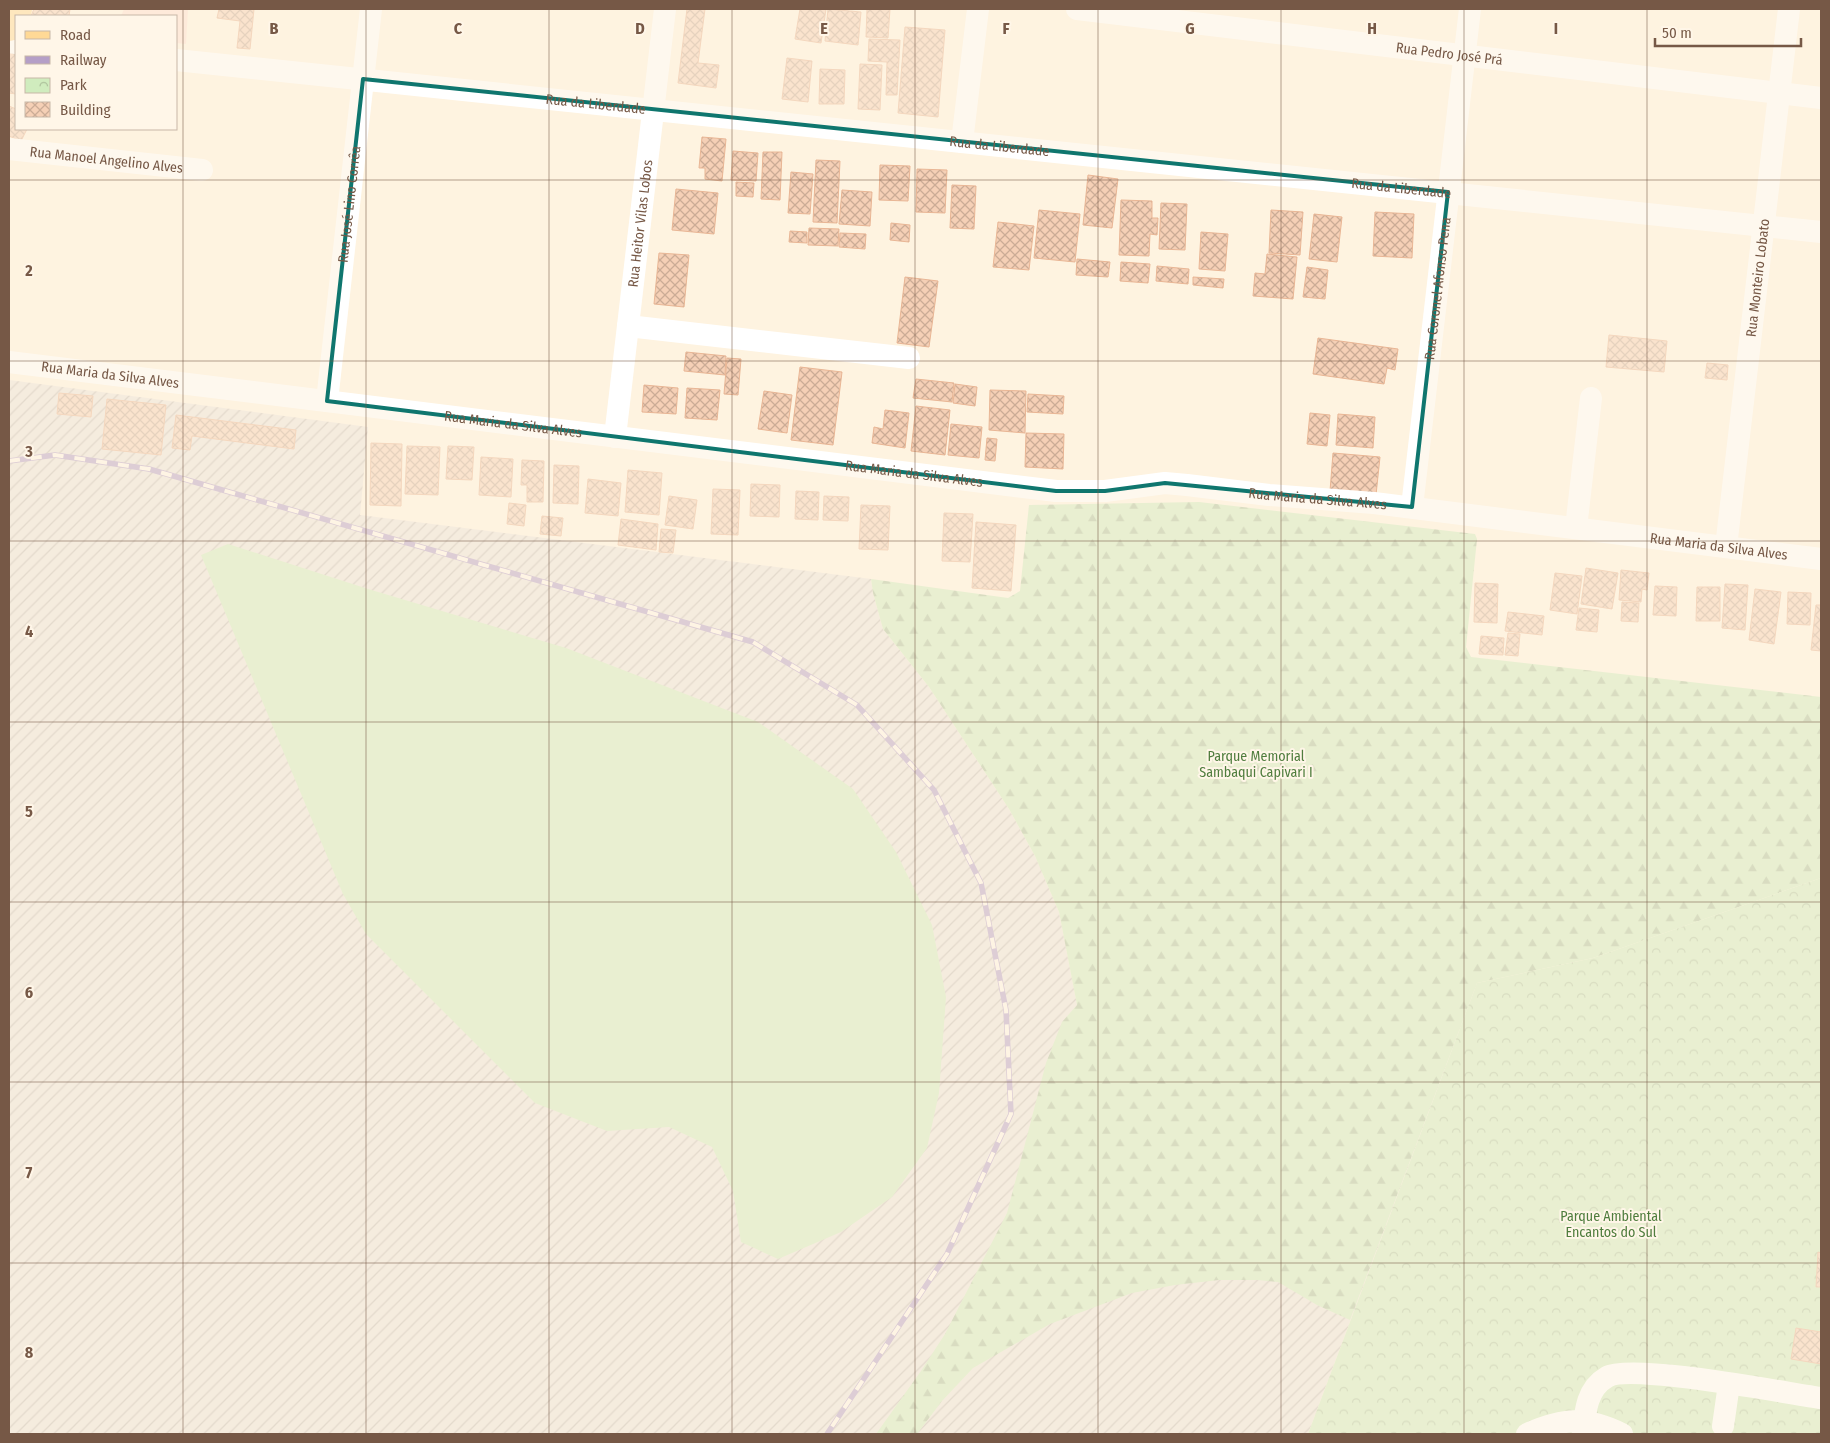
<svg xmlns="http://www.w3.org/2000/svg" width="1830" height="1443" viewBox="0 0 1830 1443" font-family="'Fira Sans Condensed',sans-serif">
<defs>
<pattern id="industrial-furrows" width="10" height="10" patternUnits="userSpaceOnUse" patternTransform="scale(1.25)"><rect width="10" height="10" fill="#ece4dc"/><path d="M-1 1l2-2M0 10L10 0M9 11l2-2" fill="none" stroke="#c4bcb4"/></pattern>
<pattern id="forest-firs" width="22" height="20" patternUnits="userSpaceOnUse" patternTransform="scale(1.25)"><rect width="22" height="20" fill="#d0ecbe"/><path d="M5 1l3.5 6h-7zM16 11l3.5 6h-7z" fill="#adc29c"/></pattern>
<pattern id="park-crowns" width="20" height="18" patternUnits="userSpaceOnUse" patternTransform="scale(1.25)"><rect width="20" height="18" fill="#d0ecbe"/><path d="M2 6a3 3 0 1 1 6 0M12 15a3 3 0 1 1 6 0" fill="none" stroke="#adc29c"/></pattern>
<pattern id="building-cross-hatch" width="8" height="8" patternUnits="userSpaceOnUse" patternTransform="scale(1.25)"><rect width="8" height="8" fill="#f5d0b6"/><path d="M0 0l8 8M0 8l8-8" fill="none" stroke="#cbac96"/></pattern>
</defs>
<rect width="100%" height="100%" fill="#fef3e0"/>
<path fill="#ffe1d3" d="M 124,9 L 188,9 L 186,44 L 176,43 L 176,16 L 121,16 Z"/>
<path fill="url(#industrial-furrows)" d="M 9,380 L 368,427 L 360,515 L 871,579 L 873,593 L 883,629 L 929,687 L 1009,809 L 1035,856 L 1059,912 L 1077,1005 L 1477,983 L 1308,1434 L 9,1434 Z"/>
<path fill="#d0ecbe" d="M 228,544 L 368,589 L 566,648 L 758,722 L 853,789 L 896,852 L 932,925 L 946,997 L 939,1093 L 927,1148 L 892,1197 L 841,1232 L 778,1259 L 741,1242 L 733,1191 L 712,1147 L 669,1127 L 607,1131 L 535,1103 L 366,934 L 343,894 L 201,555 Z"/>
<path fill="url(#forest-firs)" d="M 1199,502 L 1475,534 L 1477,539 L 1466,647 L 1471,657 L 1821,697 L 1821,878 L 1593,958 L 1477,983 L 1350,1320 L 1317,1305 L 1278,1282 L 1258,1280 L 1219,1280 L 1175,1285 L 1132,1293 L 1050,1324 L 973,1368 L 942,1401 L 917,1434 L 876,1434 L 921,1371 L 945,1334 L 1007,1213 L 1046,1063 L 1062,1022 L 1077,1005 L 1059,912 L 1035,856 L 1009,809 L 929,687 L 883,629 L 873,593 L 871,579 L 1008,598 L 1020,591 L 1029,505 Z"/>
<path fill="url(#park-crowns)" d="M 1821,878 L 1821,1434 L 1308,1434 L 1477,983 L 1593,958 Z"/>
<path fill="url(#building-cross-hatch)" stroke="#e9b695" d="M 34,9 L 70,9 L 69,16 L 31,16 Z
M 219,9 L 254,9 L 250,49 L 237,48 L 240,21 L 217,18 Z
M 687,9 L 705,9 L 698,63 L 719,65 L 716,88 L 678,83 Z
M 800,9 L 826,9 L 821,43 L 795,39 Z
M 828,9 L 861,12 L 858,45 L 825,41 Z
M 867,9 L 890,9 L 888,38 L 866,37 Z
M 905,27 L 945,30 L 938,117 L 898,113 Z
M 869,39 L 900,40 L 897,95 L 886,95 L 887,62 L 868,61 Z
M 16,50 L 16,94 L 9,93 L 9,52 Z
M 787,58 L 812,61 L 808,102 L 782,99 Z
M 860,64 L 882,65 L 880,110 L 858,109 Z
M 820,69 L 845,70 L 844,104 L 819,104 Z
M 9,106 L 16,109 L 16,129 L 27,129 L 21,141 L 9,136 Z
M 702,137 L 726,139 L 722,181 L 705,179 L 705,168 L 699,168 Z
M 733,151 L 758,153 L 756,181 L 731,180 Z
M 763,152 L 782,152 L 780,200 L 761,199 Z
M 816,160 L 840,161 L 837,223 L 813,222 Z
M 880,165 L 910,166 L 908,201 L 879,200 Z
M 917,169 L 947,170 L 945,213 L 916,212 Z
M 791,172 L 813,174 L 810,214 L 788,213 Z
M 1088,175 L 1118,179 L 1112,228 L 1083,225 Z
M 736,182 L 754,183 L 753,197 L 736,196 Z
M 952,185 L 976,186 L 974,229 L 950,228 Z
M 676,189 L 718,193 L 714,234 L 672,230 Z
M 842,190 L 872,192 L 870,226 L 839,224 Z
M 1121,200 L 1152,201 L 1152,218 L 1158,218 L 1157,235 L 1150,234 L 1149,256 L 1119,255 Z
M 1161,203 L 1187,204 L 1185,250 L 1159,249 Z
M 1039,210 L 1080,214 L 1075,262 L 1034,258 Z
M 1271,210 L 1303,212 L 1300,255 L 1269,253 Z
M 1375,212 L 1414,214 L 1412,258 L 1373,256 Z
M 1314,214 L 1342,217 L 1337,262 L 1309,259 Z
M 998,222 L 1034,226 L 1029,270 L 993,267 Z
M 891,223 L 910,225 L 909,242 L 890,240 Z
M 809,228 L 839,229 L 838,246 L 808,245 Z
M 790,231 L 807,232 L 807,243 L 789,242 Z
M 1201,232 L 1228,234 L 1225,271 L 1199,269 Z
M 840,233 L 866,234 L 865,249 L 839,247 Z
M 659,253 L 689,255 L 684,307 L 654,304 Z
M 1267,254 L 1297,257 L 1293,299 L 1253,296 L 1255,273 L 1265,274 Z
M 1077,259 L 1110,262 L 1108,277 L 1076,275 Z
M 1121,262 L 1150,264 L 1148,283 L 1120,281 Z
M 1157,266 L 1189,269 L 1188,284 L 1156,281 Z
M 1307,267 L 1328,270 L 1325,299 L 1303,297 Z
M 905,277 L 938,281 L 929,347 L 897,343 Z
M 1193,277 L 1224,279 L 1223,288 L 1193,285 Z
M 1609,335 L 1667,341 L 1664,372 L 1606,367 Z
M 1318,338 L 1398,349 L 1395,370 L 1387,368 L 1384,384 L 1313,374 Z
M 686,352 L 726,356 L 725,375 L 684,371 Z
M 727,358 L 741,359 L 738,395 L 724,394 Z
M 1707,363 L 1728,365 L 1727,380 L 1705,378 Z
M 800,367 L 842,372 L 833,445 L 791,440 Z
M 916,379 L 954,383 L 952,402 L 913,398 Z
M 955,384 L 977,387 L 975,406 L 953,403 Z
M 644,385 L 678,388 L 676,414 L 642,412 Z
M 687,388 L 720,390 L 717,420 L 685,418 Z
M 990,390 L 1026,391 L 1025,433 L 989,430 Z
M 764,391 L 792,395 L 787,433 L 758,429 Z
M 59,393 L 93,396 L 91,417 L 57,414 Z
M 1028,394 L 1064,396 L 1063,414 L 1027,412 Z
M 107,399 L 166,405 L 161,455 L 102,449 Z
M 916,406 L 950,410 L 945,455 L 911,451 Z
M 885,410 L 909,413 L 905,448 L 872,443 L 874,427 L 883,429 Z
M 1310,413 L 1330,415 L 1327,446 L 1307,444 Z
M 1338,414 L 1375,417 L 1373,448 L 1336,445 Z
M 176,415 L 296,430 L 294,449 L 192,436 L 190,450 L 172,448 Z
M 951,424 L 982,427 L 979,458 L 948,455 Z
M 1026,433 L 1064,434 L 1063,469 L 1025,467 Z
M 987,438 L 997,439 L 995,461 L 985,460 Z
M 371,443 L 402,444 L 401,506 L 370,505 Z
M 407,446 L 440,447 L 438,495 L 405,494 Z
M 448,446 L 474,447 L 472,480 L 446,479 Z
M 1333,453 L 1380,457 L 1376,495 L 1330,491 Z
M 481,457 L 513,459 L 511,497 L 479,495 Z
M 522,460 L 544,461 L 543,502 L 527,502 L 527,485 L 521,485 Z
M 554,465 L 579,466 L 578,504 L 553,503 Z
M 628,470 L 662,473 L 659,515 L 625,512 Z
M 588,479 L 621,483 L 618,516 L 585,513 Z
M 751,484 L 780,485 L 779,517 L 750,516 Z
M 713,489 L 740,490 L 738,535 L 711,534 Z
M 796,491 L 819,492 L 818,520 L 795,519 Z
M 669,496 L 697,500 L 693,529 L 665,525 Z
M 824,496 L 849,497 L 848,521 L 823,520 Z
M 509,503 L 526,505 L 524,526 L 507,524 Z
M 861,505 L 890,506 L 888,550 L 859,549 Z
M 944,513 L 973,514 L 970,562 L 942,561 Z
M 542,516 L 563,518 L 561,536 L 540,534 Z
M 621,519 L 658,524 L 656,550 L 618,545 Z
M 976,522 L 1016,525 L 1011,591 L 972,588 Z
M 661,529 L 676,530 L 673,553 L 659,552 Z
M 1586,568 L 1618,573 L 1612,609 L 1581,604 Z
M 1621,570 L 1649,573 L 1647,590 L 1642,589 L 1641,602 L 1619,600 Z
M 1555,573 L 1582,576 L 1577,614 L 1550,610 Z
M 1475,583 L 1498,584 L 1497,623 L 1474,622 Z
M 1725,584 L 1748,585 L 1745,630 L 1722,628 Z
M 1655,586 L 1677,587 L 1676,616 L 1653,615 Z
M 1697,587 L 1720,587 L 1720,621 L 1696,621 Z
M 1755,589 L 1781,592 L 1774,644 L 1749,640 Z
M 1788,592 L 1811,593 L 1810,625 L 1787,624 Z
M 1622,602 L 1639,603 L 1638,622 L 1621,621 Z
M 1816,605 L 1821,605 L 1821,651 L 1811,650 Z
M 1579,608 L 1599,610 L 1597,632 L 1576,630 Z
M 1508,612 L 1544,616 L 1542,635 L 1505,631 Z
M 1508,633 L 1520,634 L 1518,656 L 1505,655 Z
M 1481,636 L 1504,638 L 1503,655 L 1479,654 Z
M 1818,1252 L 1821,1253 L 1821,1287 L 1816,1287 Z
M 1796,1328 L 1821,1332 L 1821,1364 L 1791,1359 Z"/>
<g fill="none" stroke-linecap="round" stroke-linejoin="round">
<g stroke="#fff" stroke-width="22">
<path id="s1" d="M 1077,9 L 1821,98"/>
<path d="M 9,42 L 16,43"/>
<path id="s2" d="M 176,60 L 1821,232"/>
<path d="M 962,142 L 978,9"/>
<path id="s3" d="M 9,149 L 202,170"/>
<path d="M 628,326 L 909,358"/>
<path id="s4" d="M 9,362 L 1056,491 L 1105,491 L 1165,483 L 1187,485 L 1269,495 L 1374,503 L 1821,559"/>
<path id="s5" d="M 327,401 L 371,9"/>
<path id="s6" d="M 615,437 L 665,9"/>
<path id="s7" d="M 1412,507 L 1470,9"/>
<path d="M 1576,528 L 1591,398"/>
<path id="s8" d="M 1726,547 L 1789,9"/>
<path d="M 1723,1426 L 1729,1384"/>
<path d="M 1527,1434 C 1563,1418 1586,1416 1622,1434"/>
<path d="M 1583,1434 C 1585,1413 1586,1389 1607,1377 C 1631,1363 1785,1393 1821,1398"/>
</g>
<path stroke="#ffd996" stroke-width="28" d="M 9,27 L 18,9"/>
<defs>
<path id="rail" d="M 9,461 L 55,455 L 149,469 L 753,642 L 857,705 L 934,790 L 981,883 L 1006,1010 L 1011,1114 L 947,1254 L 827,1434"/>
</defs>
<use href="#rail" stroke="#b59fc7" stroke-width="5.5"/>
<use href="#rail" stroke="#fff6e8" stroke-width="4" stroke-dasharray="11" stroke-linecap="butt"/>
</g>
<path d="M0 0H1830V1443H0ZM 363,79 L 1448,192 L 1412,507 L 1165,483 L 1105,491 L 1056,491 L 327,401 Z" fill="#fef3e0" fill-opacity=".55" fill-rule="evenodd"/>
<path fill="none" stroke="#0f766e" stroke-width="4" stroke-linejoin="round" d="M 363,79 L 1448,192 L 1412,507 L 1165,483 L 1105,491 L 1056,491 L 327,401 Z"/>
<path fill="none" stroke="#765846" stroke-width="1" stroke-opacity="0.55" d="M 183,9 L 183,1434M 366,9 L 366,1434M 549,9 L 549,1434M 732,9 L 732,1434M 915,9 L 915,1434M 1098,9 L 1098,1434M 1281,9 L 1281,1434M 1464,9 L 1464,1434M 1647,9 L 1647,1434M 9,180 L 1821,180M 9,361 L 1821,361M 9,541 L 1821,541M 9,722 L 1821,722M 9,902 L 1821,902M 9,1082 L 1821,1082M 9,1263 L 1821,1263"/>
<g text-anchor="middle" stroke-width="4" stroke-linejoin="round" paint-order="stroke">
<g font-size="14" fill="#765846" stroke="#fff6e8">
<text dy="5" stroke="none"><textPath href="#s1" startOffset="375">Rua Pedro José Prá</textPath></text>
<text dy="5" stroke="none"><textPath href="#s2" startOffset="422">Rua da Liberdade</textPath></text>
<text dy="5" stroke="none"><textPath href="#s2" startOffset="828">Rua da Liberdade</textPath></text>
<text dy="5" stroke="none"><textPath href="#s3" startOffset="98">Rua Manoel Angelino Alves</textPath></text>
<text dy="5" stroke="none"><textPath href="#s2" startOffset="1232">Rua da Liberdade</textPath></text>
<text dy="5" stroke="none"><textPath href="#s5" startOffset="198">Rua José Lino Corrêa</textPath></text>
<text dy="5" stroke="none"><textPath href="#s6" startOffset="215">Rua Heitor Vilas Lobos</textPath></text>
<text dy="5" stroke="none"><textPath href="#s8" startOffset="271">Rua Monteiro Lobato</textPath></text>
<text dy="5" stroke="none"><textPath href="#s7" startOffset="220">Rua Coronel Afonso Pena</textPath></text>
<text dy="5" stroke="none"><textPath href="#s4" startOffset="102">Rua Maria da Silva Alves</textPath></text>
<text dy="5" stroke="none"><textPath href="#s4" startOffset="508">Rua Maria da Silva Alves</textPath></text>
<text dy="5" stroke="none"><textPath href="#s4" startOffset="912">Rua Maria da Silva Alves</textPath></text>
<text dy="5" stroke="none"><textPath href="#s4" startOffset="1318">Rua Maria da Silva Alves</textPath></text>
<text dy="5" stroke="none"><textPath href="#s4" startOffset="1722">Rua Maria da Silva Alves</textPath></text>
</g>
<g font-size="14" fill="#4f7d3d" stroke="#fff6e8">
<text x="1256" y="761">Parque Memorial<tspan x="1256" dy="16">Sambaqui Capivari I</tspan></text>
<text x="1611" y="1221">Parque Ambiental<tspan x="1611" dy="16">Encantos do Sul</tspan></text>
</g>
</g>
<g font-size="16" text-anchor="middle" font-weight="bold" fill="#765846" stroke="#fff6e8" stroke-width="4" stroke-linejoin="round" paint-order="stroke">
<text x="274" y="34">B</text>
<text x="458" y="34">C</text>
<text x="640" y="34">D</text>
<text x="824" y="34">E</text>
<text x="1006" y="34">F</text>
<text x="1190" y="34">G</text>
<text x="1372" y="34">H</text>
<text x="1556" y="34">I</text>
<text x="29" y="276">2</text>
<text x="29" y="457">3</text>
<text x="29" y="637">4</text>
<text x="29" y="817">5</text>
<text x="29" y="998">6</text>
<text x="29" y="1178">7</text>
<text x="29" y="1358">8</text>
</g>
<rect width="1830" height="1443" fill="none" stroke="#765846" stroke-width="20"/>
<rect x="15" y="15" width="162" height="115" fill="#fff6e8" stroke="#c8b7a7"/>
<rect x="25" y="31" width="25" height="8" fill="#ffd996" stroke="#c8b7a7"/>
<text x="60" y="40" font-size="15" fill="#765846">Road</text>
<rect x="25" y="56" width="25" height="8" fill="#b59fc7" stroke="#c8b7a7"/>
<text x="60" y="65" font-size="15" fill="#765846">Railway</text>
<rect x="25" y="78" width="25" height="15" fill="url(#park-crowns)" stroke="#c8b7a7"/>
<text x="60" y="90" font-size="15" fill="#765846">Park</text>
<rect x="25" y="102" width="25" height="15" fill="url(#building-cross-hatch)" stroke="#c8b7a7"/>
<text x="60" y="115" font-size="15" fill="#765846">Building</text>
<path d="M1655 38v8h146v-8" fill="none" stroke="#765846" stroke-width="2.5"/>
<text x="1662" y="38" font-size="15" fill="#765846" stroke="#fff6e8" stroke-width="4" paint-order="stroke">50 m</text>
</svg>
